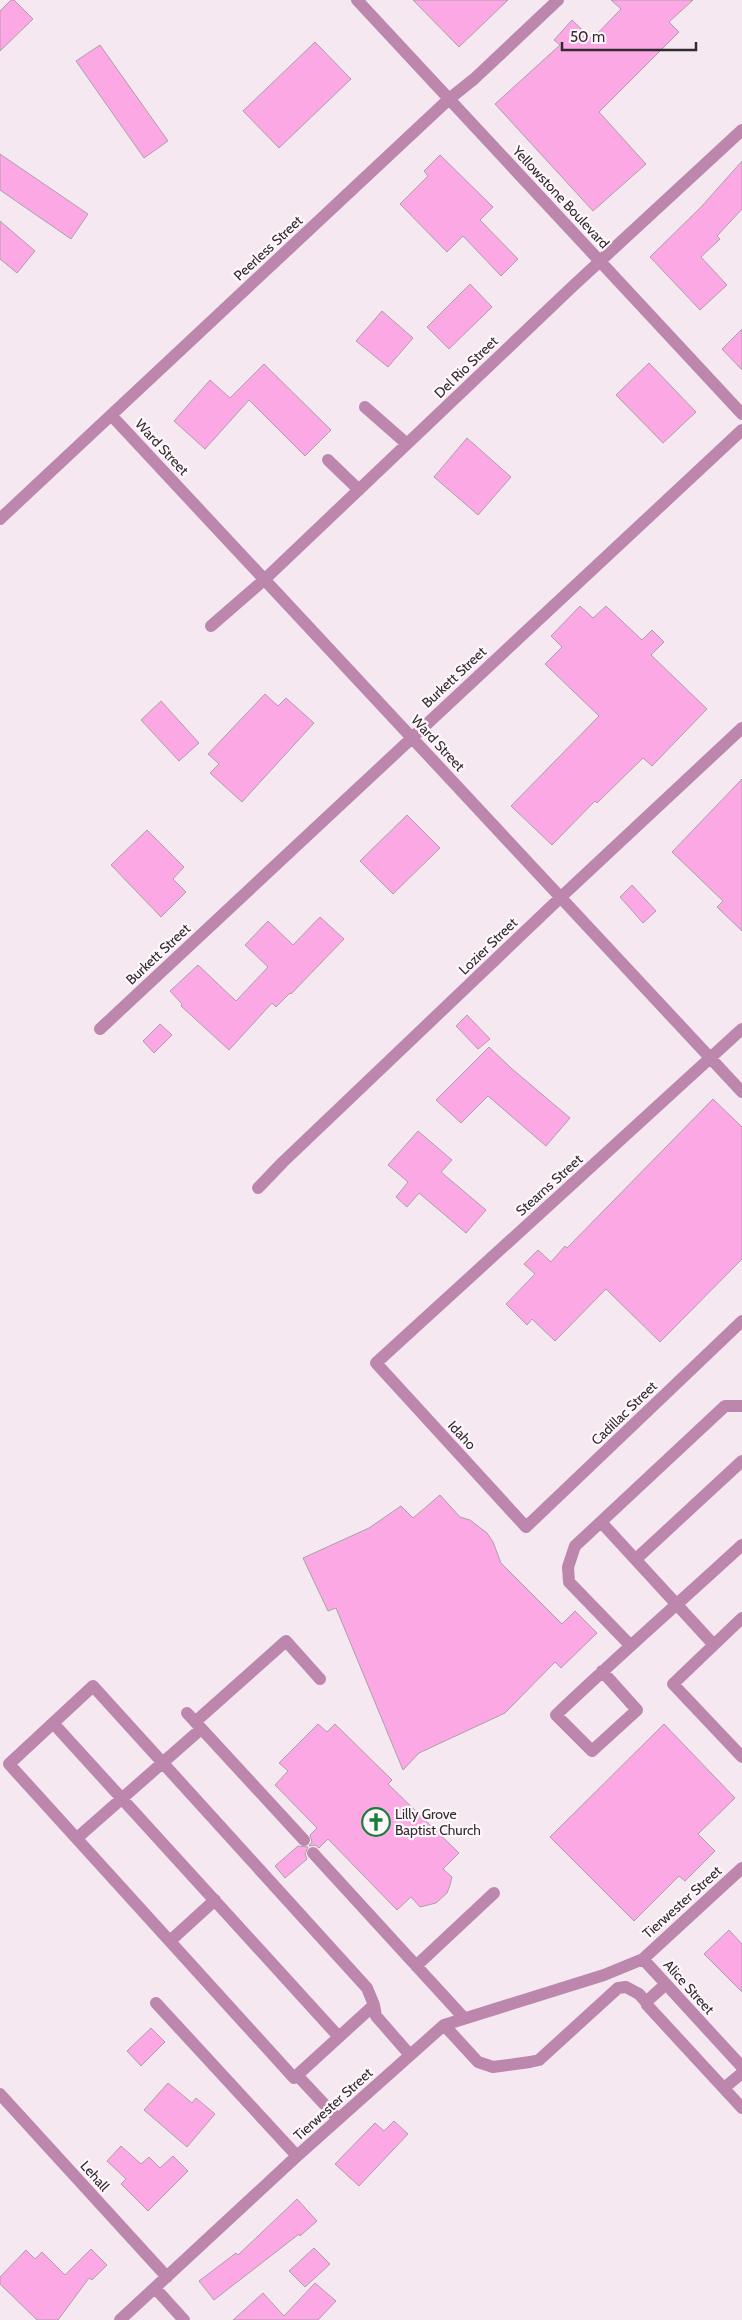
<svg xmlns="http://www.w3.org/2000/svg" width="742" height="2320" viewBox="0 0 742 2320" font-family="Cabin,sans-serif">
<rect width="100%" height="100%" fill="#f5e8f1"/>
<path fill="#fca8e5" stroke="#aca0a8" d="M 11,0 L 14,0 L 33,19 L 0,51 L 0,11 Z
M 413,0 L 508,0 L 459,47 Z
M 611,0 L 693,0 L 669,22 L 679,32 L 599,112 L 646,164 L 593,211 L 495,104 L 560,45 L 554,40 L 572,20 L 592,39 L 621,9 Z
M 315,42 L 351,79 L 279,148 L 243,111 Z
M 100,45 L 168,141 L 144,158 L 76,61 Z
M 0,154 L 88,214 L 71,239 L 0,190 Z
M 440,155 L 493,207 L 480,220 L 518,259 L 501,276 L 463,236 L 447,252 L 400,204 L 428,176 L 424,171 Z
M 742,161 L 742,209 L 717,236 L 720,239 L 701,257 L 727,285 L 700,310 L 650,257 L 702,206 Z
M 0,221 L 35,251 L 17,273 L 0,259 Z
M 470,284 L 492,307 L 449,349 L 427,327 Z
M 382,311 L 413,338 L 388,367 L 356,341 Z
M 742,329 L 742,370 L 722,349 Z
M 649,363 L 696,412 L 663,443 L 616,395 Z
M 264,364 L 331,430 L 305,456 L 249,400 L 205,449 L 174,421 L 210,380 L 230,398 Z
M 467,438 L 511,477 L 478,515 L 434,477 Z
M 580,606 L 593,618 L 606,606 L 642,640 L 652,630 L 664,642 L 651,655 L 707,709 L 652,766 L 643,758 L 597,803 L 595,801 L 552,845 L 511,806 L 599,716 L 545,664 L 562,647 L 551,636 Z
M 265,694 L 278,706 L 286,698 L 314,723 L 242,802 L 210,773 L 219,764 L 208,754 Z
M 161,701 L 199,743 L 179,761 L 141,720 Z
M 742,779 L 742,931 L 717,907 L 723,901 L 672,852 Z
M 407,815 L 440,848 L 393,894 L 360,861 Z
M 147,830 L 184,867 L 173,879 L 186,892 L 161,917 L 111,865 Z
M 632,885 L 656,911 L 643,923 L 620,897 Z
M 320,917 L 344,939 L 291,994 L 290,993 L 276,1007 L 272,1003 L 229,1050 L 181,1006 L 182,1004 L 170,991 L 198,965 L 236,1001 L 268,967 L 245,945 L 268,921 L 293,945 Z
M 467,1015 L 490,1039 L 478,1049 L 456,1026 Z
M 160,1024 L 172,1035 L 154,1053 L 143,1041 Z
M 489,1047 L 511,1068 L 570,1118 L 546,1146 L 488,1096 L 461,1123 L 436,1100 Z
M 713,1099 L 742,1127 L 742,1259 L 660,1342 L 606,1289 L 555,1341 L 532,1319 L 527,1325 L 506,1304 L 535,1274 L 524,1264 L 538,1250 L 551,1262 L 565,1246 L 567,1248 Z
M 418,1131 L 452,1160 L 441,1172 L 486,1210 L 466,1233 L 419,1193 L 407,1207 L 396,1197 L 408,1182 L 388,1165 Z
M 440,1495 L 460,1517 L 470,1520 L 487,1533 L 493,1542 L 501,1563 L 562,1624 L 575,1611 L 597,1633 L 561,1668 L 555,1662 L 505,1713 L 419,1753 L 403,1770 L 336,1608 L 328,1611 L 303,1558 L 369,1528 L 401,1506 L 413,1518 Z
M 318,1724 L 327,1732 L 335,1724 L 392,1780 L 388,1784 L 459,1853 L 443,1869 L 452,1877 L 450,1885 L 447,1893 L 436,1903 L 420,1907 L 411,1897 L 397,1910 L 328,1839 L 319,1848 L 315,1845 L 309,1846 L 312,1842 L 310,1835 L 317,1828 L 275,1785 L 288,1771 L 279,1763 Z
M 664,1724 L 735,1798 L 698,1834 L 715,1851 L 685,1881 L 679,1876 L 634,1921 L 550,1837 Z
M 298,1846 L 308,1847 L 305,1854 L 307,1859 L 285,1878 L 275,1866 Z
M 729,1930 L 742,1944 L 742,1992 L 704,1954 Z
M 151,2028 L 165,2042 L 141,2066 L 127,2051 Z
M 168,2083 L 192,2103 L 196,2098 L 215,2114 L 187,2147 L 144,2110 Z
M 394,2121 L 408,2134 L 359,2186 L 335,2164 L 375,2123 L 384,2131 Z
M 121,2146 L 141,2164 L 149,2157 L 160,2168 L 173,2156 L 188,2171 L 148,2211 L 121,2184 L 126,2179 L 107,2161 Z
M 297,2199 L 317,2221 L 300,2236 L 299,2234 L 214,2300 L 199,2281 L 236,2253 L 238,2255 Z
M 314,2248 L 330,2264 L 305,2287 L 289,2271 Z
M 91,2249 L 107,2265 L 92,2280 L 89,2278 L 58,2320 L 37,2320 L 0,2284 L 0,2277 L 26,2250 L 35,2259 L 42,2252 L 65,2275 Z
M 315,2283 L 336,2301 L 318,2320 L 233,2320 L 263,2293 L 284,2316 Z"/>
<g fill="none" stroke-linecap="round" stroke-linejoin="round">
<path stroke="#bd87ad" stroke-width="12" d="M 357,0 L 742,414
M 365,407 L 407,444
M 111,415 L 742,1092
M 328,460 L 359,490
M 0,519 L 449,99 L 474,79 L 558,0
M 211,626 L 265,579 L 572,287 L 742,130
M 100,1029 L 742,430
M 742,1029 L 376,1363 L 526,1527 L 742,1321
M 258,1188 L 283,1162 L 561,897 L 742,728
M 601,1522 L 713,1644
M 636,1559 L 742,1461
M 742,1618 L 673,1684 L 742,1757
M 630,1645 L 569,1582 L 568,1567 L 575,1546 L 725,1406 L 742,1406
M 602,1671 L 637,1710 L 592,1751 L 556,1715 C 617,1657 680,1602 742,1545
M 187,1713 L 304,1840
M 195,1722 L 286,1641 L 320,1679
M 53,1723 L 339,2037
M 77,1838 L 201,1729
M 313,1853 L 464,2018
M 170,1941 L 215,1900
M 643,1959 L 742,2067
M 416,1966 L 494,1893
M 666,1984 L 646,2002 L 647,2005 L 742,2108
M 156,2003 L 297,2156
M 374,2005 L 294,2078 L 9,1764 L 93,1686 L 367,1988 L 374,2005 L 376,2016 L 410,2055
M 444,2025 L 478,2062 L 493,2067 L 530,2062 L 539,2060 L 618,1988 L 626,1987 L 639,1994 L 646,2002
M 297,2075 L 338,2119
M 724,2088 L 742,2073
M 0,2094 L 167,2277
M 155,2288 L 184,2320
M 120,2320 L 297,2156 L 444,2025 L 604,1975 L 643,1959 L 742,1868"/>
</g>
<defs>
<symbol id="church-ring" viewBox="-11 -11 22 22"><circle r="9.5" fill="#fff7fc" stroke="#168136" stroke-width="1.5"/><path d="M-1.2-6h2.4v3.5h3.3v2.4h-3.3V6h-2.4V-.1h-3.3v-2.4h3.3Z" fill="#168136"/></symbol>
</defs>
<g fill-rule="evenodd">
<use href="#church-ring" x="360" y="1806" width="32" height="32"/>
</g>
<g text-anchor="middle" stroke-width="4.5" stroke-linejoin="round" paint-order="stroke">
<g font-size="14" fill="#312c2f" stroke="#fff7fc">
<text transform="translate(561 197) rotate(47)" y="5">Yellowstone Boulevard</text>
<text transform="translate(268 248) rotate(-43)" y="5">Peerless Street</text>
<text transform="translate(466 367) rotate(-44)" y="5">Del Rio Street</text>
<text transform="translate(162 447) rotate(47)" y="5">Ward Street</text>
<text transform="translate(454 677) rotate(-43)" y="5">Burkett Street</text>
<text transform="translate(438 743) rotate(47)" y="5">Ward Street</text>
<text transform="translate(488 946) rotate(-44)" y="5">Lozier Street</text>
<text transform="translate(158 954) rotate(-43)" y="5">Burkett Street</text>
<text transform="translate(549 1185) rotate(-42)" y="5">Stearns Street</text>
<text transform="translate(624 1413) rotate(-44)" y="5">Cadillac Street</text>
<text transform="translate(462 1435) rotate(47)" y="5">Idaho</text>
<text transform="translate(682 1902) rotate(-42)" y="5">Tierwester Street</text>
<text transform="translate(689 1987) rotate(48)" y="5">Alice Street</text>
<text transform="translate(333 2104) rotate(-42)" y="5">Tierwester Street</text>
<text transform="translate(95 2176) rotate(48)" y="5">Lehall</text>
</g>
<g font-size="14" fill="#312c2f" stroke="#fff7fc" text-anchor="start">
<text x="395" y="1819">Lilly Grove<tspan x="395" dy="16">Baptist Church</tspan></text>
</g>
</g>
<path d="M562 42v8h134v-8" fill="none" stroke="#312c2f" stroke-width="2.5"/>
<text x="570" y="42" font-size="15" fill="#312c2f" stroke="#fff7fc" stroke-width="4" paint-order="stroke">50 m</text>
</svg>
